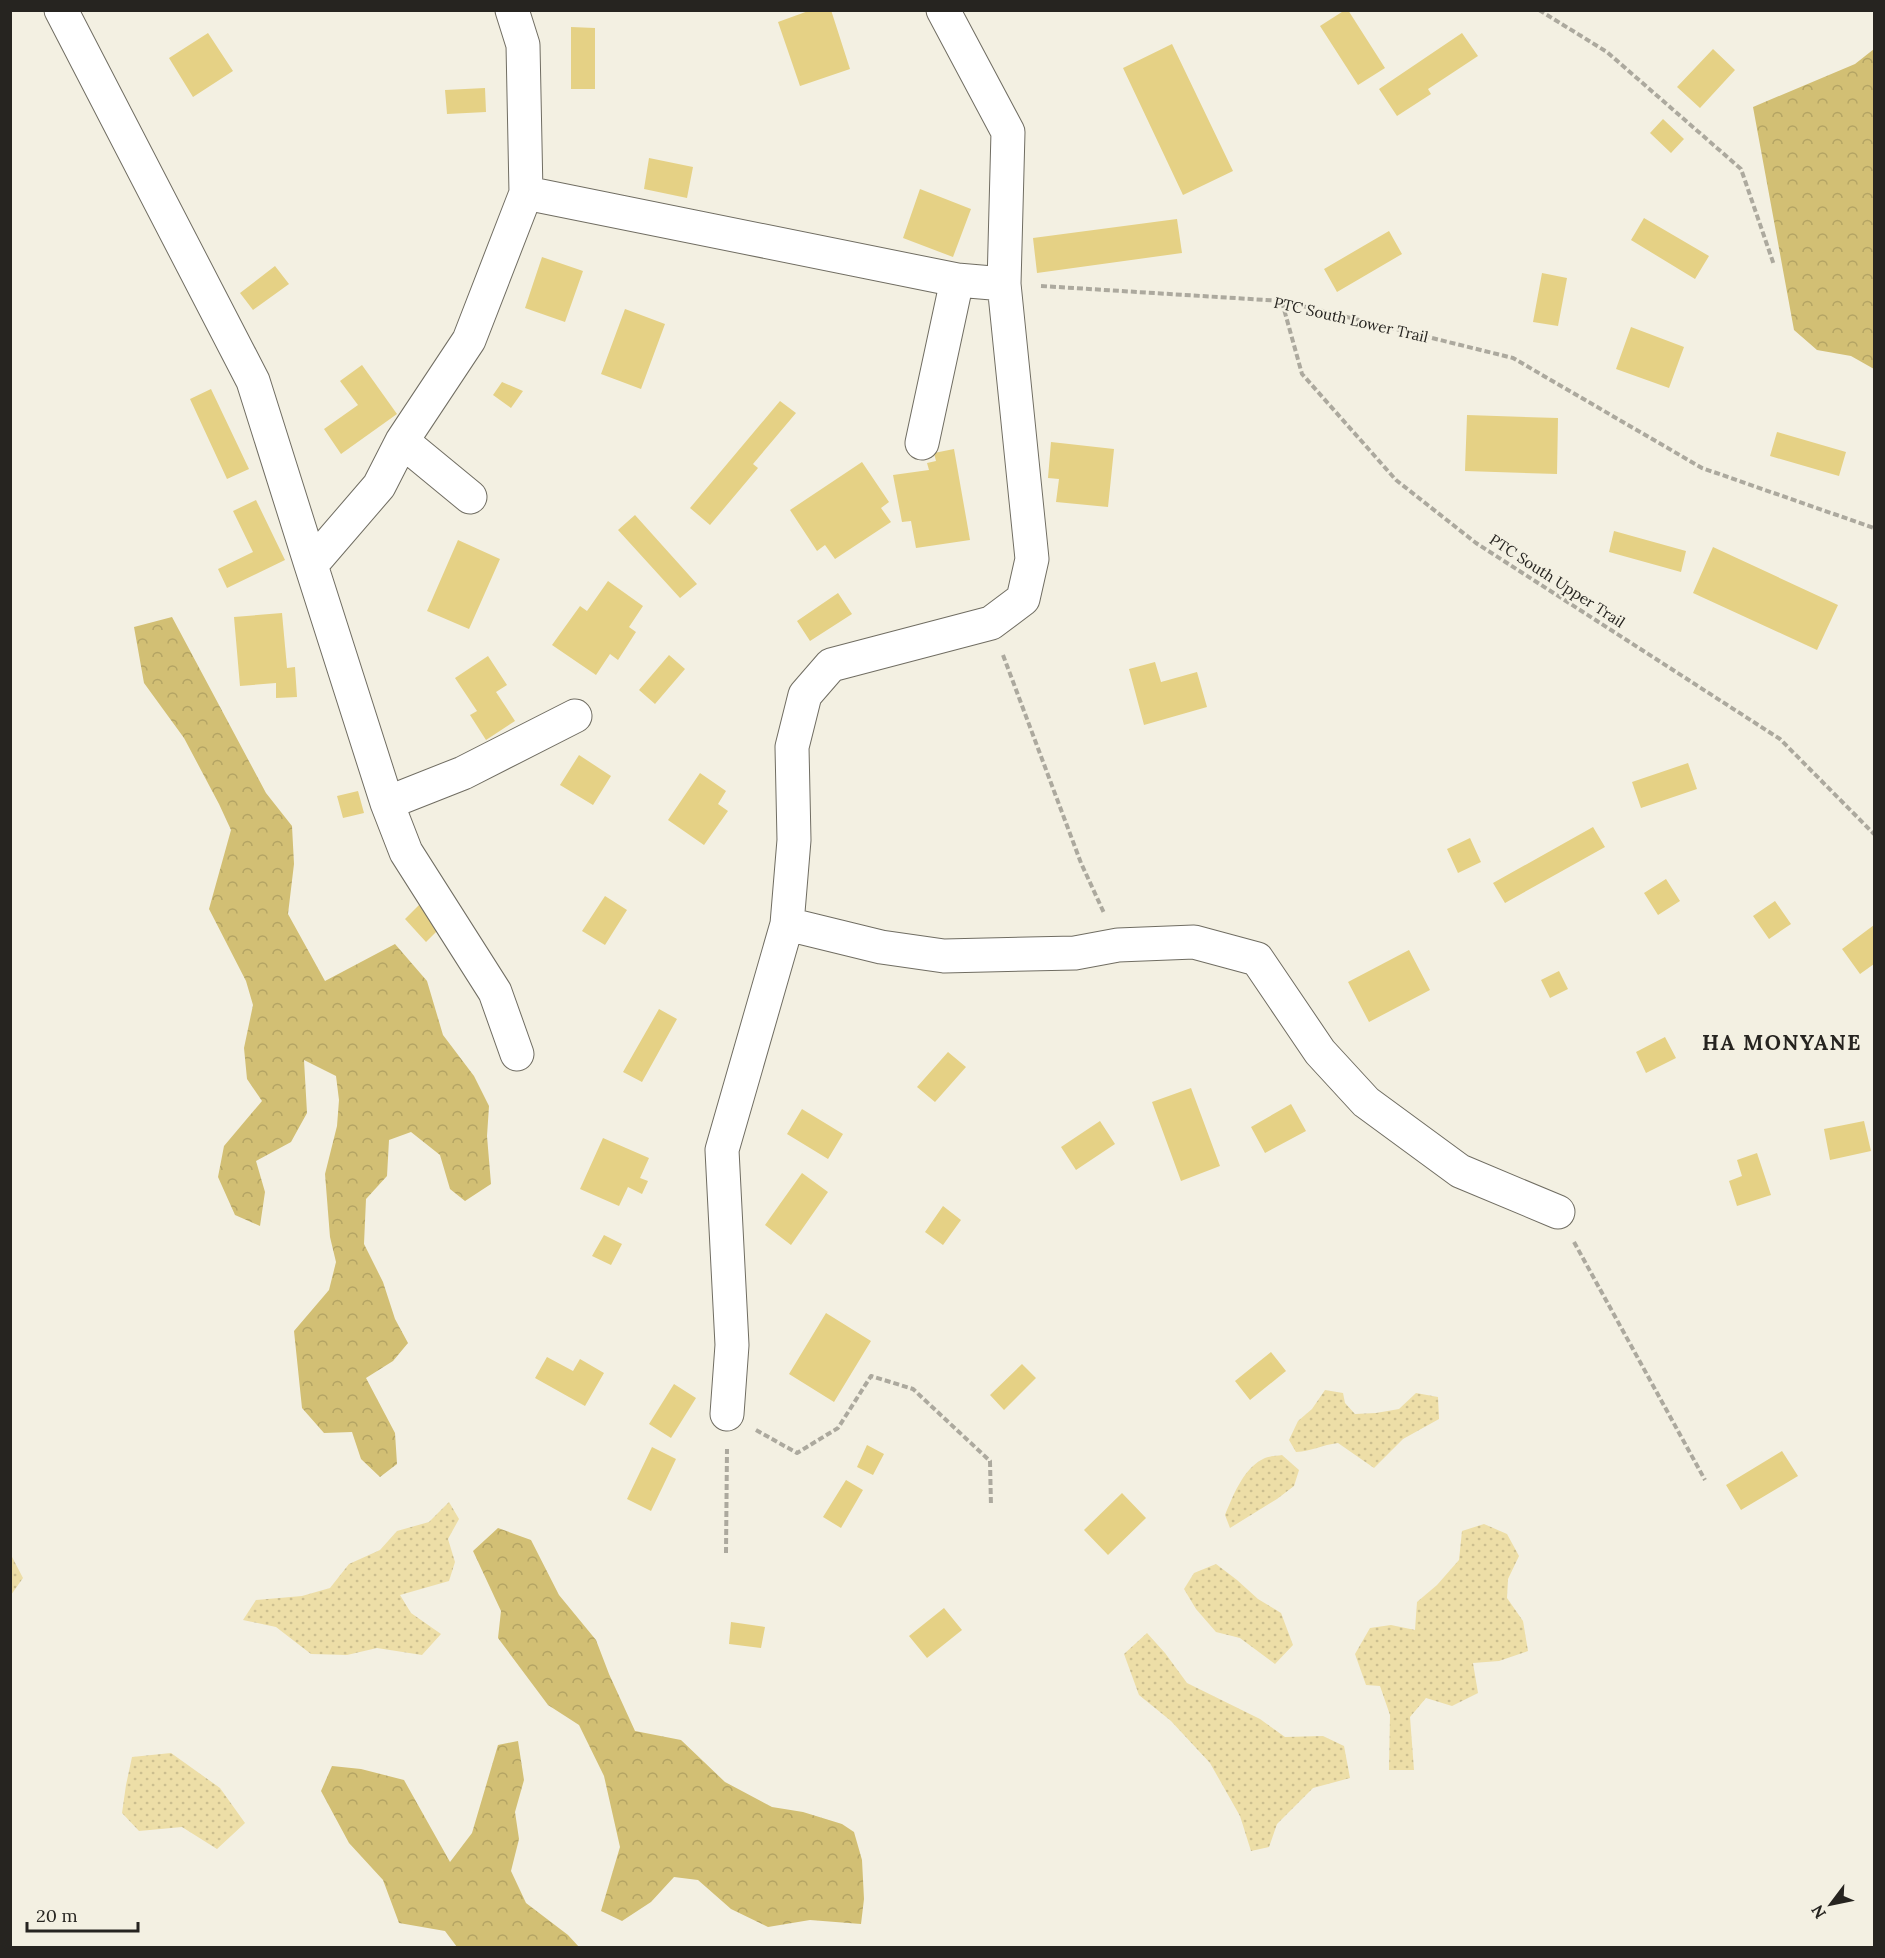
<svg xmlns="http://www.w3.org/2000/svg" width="1885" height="1958" viewBox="0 0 1885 1958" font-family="Lora,serif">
<defs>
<pattern id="grass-dots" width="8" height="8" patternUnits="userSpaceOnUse" patternTransform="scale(1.5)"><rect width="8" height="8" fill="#eddea7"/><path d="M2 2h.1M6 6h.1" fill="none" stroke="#cbbe8f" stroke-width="1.8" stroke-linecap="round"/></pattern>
<pattern id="forest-crowns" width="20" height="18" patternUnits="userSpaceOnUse" patternTransform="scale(1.5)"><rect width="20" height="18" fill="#d2bf74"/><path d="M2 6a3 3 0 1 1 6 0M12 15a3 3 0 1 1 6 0" fill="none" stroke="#b4a464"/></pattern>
</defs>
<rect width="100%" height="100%" fill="#f3f0e2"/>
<path fill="url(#grass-dots)" d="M 1325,1390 L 1343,1393 L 1345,1403 L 1355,1414 L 1376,1413 L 1399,1409 L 1416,1393 L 1438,1397 L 1439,1419 L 1403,1439 L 1374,1468 L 1338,1443 C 1322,1445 1312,1451 1296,1452 L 1289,1440 L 1298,1421 L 1312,1409 Z
M 1282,1455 L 1299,1470 L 1294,1486 L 1277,1499 L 1230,1528 L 1225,1515 C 1233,1496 1243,1469 1263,1459 C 1268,1456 1276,1456 1282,1455 Z
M 449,1502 L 459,1519 L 448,1539 L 455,1562 L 449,1581 L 400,1595 L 411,1613 L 441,1634 L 422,1655 L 377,1648 L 347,1655 L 311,1654 L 276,1627 L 243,1620 L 256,1600 L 302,1596 L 330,1588 L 349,1564 L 380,1550 L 397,1531 L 429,1522 Z
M 1484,1524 L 1507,1534 L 1519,1556 L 1508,1579 L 1507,1598 L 1523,1621 L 1528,1651 L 1499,1661 L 1473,1663 L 1478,1693 L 1452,1706 L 1426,1698 L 1410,1717 L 1414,1770 L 1389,1770 L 1390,1715 L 1380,1686 L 1366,1685 L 1355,1654 L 1370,1628 L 1391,1625 L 1415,1630 L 1417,1602 L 1437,1585 L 1459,1560 L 1462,1531 Z
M 11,1555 L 23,1578 L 11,1595 L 10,1595 Z
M 1216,1564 L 1237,1580 L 1258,1599 L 1281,1613 L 1293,1645 L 1275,1664 L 1240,1638 L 1216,1632 L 1196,1609 L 1184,1589 L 1194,1573 Z
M 1147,1633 L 1165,1653 L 1187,1683 L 1260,1719 L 1285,1737 L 1323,1736 L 1344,1746 L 1350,1778 L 1313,1788 L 1277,1824 L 1269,1847 L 1251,1851 L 1240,1816 L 1210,1763 L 1171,1721 L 1139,1695 L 1124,1654 Z
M 171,1753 L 220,1788 L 245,1823 L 217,1849 L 182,1827 L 139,1831 L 122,1813 L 126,1785 L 132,1757 Z"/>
<path fill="url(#forest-crowns)" d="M 1874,49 L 1874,369 L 1851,356 L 1817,350 L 1794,330 L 1753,107 L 1855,64 Z
M 172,617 L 266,793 L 292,826 L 294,864 L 288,914 L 325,981 L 395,944 L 427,981 L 443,1035 L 474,1076 L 489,1106 L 487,1136 L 491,1184 L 465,1201 L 450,1189 L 440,1155 L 411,1132 L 389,1140 L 387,1176 L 366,1199 L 364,1244 L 383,1282 L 395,1319 L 408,1343 L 393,1361 L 366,1378 L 395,1433 L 397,1464 L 380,1477 L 361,1459 L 352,1432 L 324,1433 L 302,1408 L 294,1331 L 329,1290 L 336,1262 L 330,1237 L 325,1174 L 337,1126 L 339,1100 L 336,1076 L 304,1060 L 307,1113 L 291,1142 L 256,1161 L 265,1192 L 260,1226 L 235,1215 L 218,1177 L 224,1146 L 262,1101 L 247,1079 L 244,1048 L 253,1005 L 246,981 L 209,909 L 231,830 L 219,804 L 184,738 L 144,683 L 134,627 Z
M 498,1528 L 531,1540 L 559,1595 L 596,1640 L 609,1674 L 635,1731 L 681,1740 L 725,1782 L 772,1807 L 803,1812 L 842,1824 L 854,1832 L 862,1860 L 864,1899 L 861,1924 L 810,1920 L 768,1927 L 731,1909 L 698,1880 L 674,1877 L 651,1902 L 622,1921 L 601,1911 L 620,1847 L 604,1776 L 579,1725 L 548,1705 L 498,1638 L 501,1611 L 473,1551 Z
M 518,1741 L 524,1780 L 515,1812 L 519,1839 L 511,1871 L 526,1903 L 568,1935 L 579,1947 L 457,1947 L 445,1931 L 399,1923 L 383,1880 L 349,1843 L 321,1791 L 332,1766 L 361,1769 L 404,1780 L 450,1862 L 472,1833 L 498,1745 Z"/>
<path fill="#e5d185" d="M 811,10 L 831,10 L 850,69 L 800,86 L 778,22 Z
M 1345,10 L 1348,10 L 1385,68 L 1358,85 L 1320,26 Z
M 571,27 L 595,28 L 595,89 L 571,89 Z
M 208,33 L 233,71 L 193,97 L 169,58 Z
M 1462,33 L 1478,56 L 1428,89 L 1431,94 L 1397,116 L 1379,89 Z
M 1172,44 L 1233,171 L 1183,195 L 1123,68 Z
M 1713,49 L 1735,70 L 1700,108 L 1677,87 Z
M 485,88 L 486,112 L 447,114 L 445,90 Z
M 1663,119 L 1684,139 L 1671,153 L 1650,133 Z
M 649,158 L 693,167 L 687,198 L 644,189 Z
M 920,189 L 971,209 L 953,257 L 903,238 Z
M 1644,218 L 1709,256 L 1695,279 L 1631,240 Z
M 1177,219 L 1182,253 L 1037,273 L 1033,238 Z
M 1389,231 L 1402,254 L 1337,292 L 1324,269 Z
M 542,257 L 583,271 L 565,322 L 525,308 Z
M 275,266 L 289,284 L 253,310 L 240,293 Z
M 1542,273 L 1567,278 L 1558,326 L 1533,322 Z
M 625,309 L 665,324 L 641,389 L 601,374 Z
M 1631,327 L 1684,347 L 1669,388 L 1616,369 Z
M 362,365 L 397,414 L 341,454 L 324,429 L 358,405 L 340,381 Z
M 502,382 L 523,391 L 511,408 L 493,395 Z
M 211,389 L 249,469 L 227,479 L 190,399 Z
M 780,401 L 796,413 L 753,464 L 758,468 L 710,525 L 690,508 Z
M 1467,415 L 1558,418 L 1557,474 L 1465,471 Z
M 1777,432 L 1846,452 L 1839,476 L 1770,456 Z
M 1051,442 L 1114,449 L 1108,507 L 1056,502 L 1059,479 L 1048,478 Z
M 954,449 L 970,540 L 916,548 L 911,521 L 902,522 L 893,475 L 929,470 L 927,463 L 936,461 L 934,453 Z
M 862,462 L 889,502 L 881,508 L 891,522 L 835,559 L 825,545 L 817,551 L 790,510 Z
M 256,500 L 285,560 L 227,588 L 218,569 L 253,552 L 233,511 Z
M 635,515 L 697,584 L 680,598 L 618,530 Z
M 1614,531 L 1686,551 L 1681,572 L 1609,552 Z
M 458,540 L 500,559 L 469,629 L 427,611 Z
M 1713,547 L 1838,605 L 1817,650 L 1693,593 Z
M 608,581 L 643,606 L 629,627 L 636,632 L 618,660 L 610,654 L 596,675 L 552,645 L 580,606 L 587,611 Z
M 838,593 L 852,614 L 810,641 L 797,621 Z
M 282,613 L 287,668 L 295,667 L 297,697 L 276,698 L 276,683 L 240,686 L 234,617 Z
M 669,655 L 685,669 L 655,704 L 639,690 Z
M 488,656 L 507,685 L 496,692 L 515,721 L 486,740 L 470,715 L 477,711 L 455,678 Z
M 1155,662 L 1161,682 L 1197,672 L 1207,707 L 1144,725 L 1129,669 Z
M 579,755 L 611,776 L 593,805 L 560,785 Z
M 1688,763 L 1697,789 L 1641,808 L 1632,782 Z
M 700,773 L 726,791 L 718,804 L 728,811 L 704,845 L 668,820 Z
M 358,791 L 364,813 L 343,818 L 337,796 Z
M 1593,827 L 1605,847 L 1505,903 L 1493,883 Z
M 1470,838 L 1481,862 L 1458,873 L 1447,849 Z
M 1666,879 L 1680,901 L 1658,915 L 1644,893 Z
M 605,896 L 627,910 L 605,945 L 582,931 Z
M 1775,901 L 1791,924 L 1769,939 L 1753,916 Z
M 420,904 L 441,927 L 426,942 L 405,919 Z
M 1874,925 L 1874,964 L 1860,974 L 1842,949 Z
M 1409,950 L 1430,990 L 1369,1022 L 1348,982 Z
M 1559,971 L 1568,989 L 1550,998 L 1541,980 Z
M 659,1009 L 677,1019 L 642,1082 L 623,1072 Z
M 1665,1037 L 1676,1058 L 1646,1073 L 1636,1052 Z
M 948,1052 L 966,1067 L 935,1102 L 917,1087 Z
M 1191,1088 L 1220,1166 L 1181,1181 L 1152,1102 Z
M 1291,1104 L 1306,1131 L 1265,1153 L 1251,1127 Z
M 802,1109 L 843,1134 L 828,1159 L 787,1134 Z
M 1100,1121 L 1115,1144 L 1076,1170 L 1061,1147 Z
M 1864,1121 L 1871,1151 L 1830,1160 L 1824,1129 Z
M 603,1138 L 649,1158 L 640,1178 L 648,1181 L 642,1194 L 628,1187 L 619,1206 L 580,1189 Z
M 1757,1153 L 1771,1195 L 1737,1206 L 1729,1181 L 1742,1176 L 1737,1160 Z
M 802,1173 L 828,1192 L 791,1245 L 765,1225 Z
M 943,1206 L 961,1220 L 943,1245 L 925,1232 Z
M 604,1235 L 622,1244 L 611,1265 L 592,1256 Z
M 826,1313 L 871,1341 L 834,1402 L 789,1374 Z
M 1271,1352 L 1286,1371 L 1250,1400 L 1235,1381 Z
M 547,1357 L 573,1371 L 580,1359 L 604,1373 L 585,1406 L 535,1378 Z
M 1022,1364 L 1036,1378 L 1004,1410 L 990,1395 Z
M 674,1384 L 696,1398 L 671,1438 L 649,1424 Z
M 867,1445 L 884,1454 L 873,1475 L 857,1467 Z
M 652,1447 L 676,1459 L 651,1511 L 627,1499 Z
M 1782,1451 L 1798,1476 L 1741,1510 L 1726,1485 Z
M 846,1480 L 863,1490 L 841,1528 L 823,1517 Z
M 1122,1493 L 1146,1518 L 1108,1555 L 1084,1530 Z
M 944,1608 L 962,1630 L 927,1658 L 909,1636 Z
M 731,1622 L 765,1627 L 761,1648 L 729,1644 Z"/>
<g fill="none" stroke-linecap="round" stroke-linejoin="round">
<defs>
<path id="minor" d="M 61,10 L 253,381 L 311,565
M 512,10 L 523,45 L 526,193 L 469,340 L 402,441 L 379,486 L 311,565 L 387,803 L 406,852 L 495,992 L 517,1054
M 526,193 L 957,280 L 1004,284
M 402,441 L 470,497
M 922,443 L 957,280
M 387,803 L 463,773 L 575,716
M 787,924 L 881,947 L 944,956 L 1075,953 L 1118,945 L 1194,942 L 1257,959 L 1320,1052 L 1366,1102 L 1460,1171 L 1558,1212
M 727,1414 L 732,1345 L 722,1150 L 787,924 L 794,840 L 792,747 L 805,695 L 831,665 L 991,623 L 1023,599 L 1032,559 L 1004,284 L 1008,132 L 943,10"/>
</defs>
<use href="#minor" stroke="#706d62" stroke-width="35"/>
<path stroke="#aca99e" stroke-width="4" stroke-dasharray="6 3" stroke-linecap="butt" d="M 1539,10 L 1607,52 L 1741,169 L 1774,265
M 1041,286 L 1282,301 L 1513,358 L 1702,468 L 1874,528
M 1282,302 L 1302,374 L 1396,480 L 1476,543 L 1780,739 L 1874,834
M 1003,655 L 1081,863 L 1104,913
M 1574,1242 L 1705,1480
M 756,1430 L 797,1453 L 838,1428 L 871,1376 L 913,1389 L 990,1461 L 991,1506
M 726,1553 L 727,1449"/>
<use href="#minor" stroke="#fff" stroke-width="33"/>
</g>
<g text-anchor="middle" stroke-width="4.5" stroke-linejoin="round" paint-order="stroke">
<g font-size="15" fill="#262420" stroke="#f3f0e2">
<text transform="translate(1351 320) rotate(13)" y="5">PTC South Lower Trail</text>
<text transform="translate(1557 581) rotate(33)" y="5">PTC South Upper Trail</text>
</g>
<g font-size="21" font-weight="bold" letter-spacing="1.5" fill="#262420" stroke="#f3f0e2">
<text x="1782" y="1050">HA MONYANE</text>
</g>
</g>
<rect width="1885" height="1958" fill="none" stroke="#262420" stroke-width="24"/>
<g transform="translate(1831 1904) rotate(238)" stroke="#f3f0e2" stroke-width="4.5" paint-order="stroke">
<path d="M0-4.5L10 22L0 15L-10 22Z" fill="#262420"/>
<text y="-9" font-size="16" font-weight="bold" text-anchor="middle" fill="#262420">N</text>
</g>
<path d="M27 1922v9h111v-9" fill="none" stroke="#262420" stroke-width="3"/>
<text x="36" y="1922" font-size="18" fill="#262420" stroke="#f3f0e2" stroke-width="4.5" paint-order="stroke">20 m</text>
</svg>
